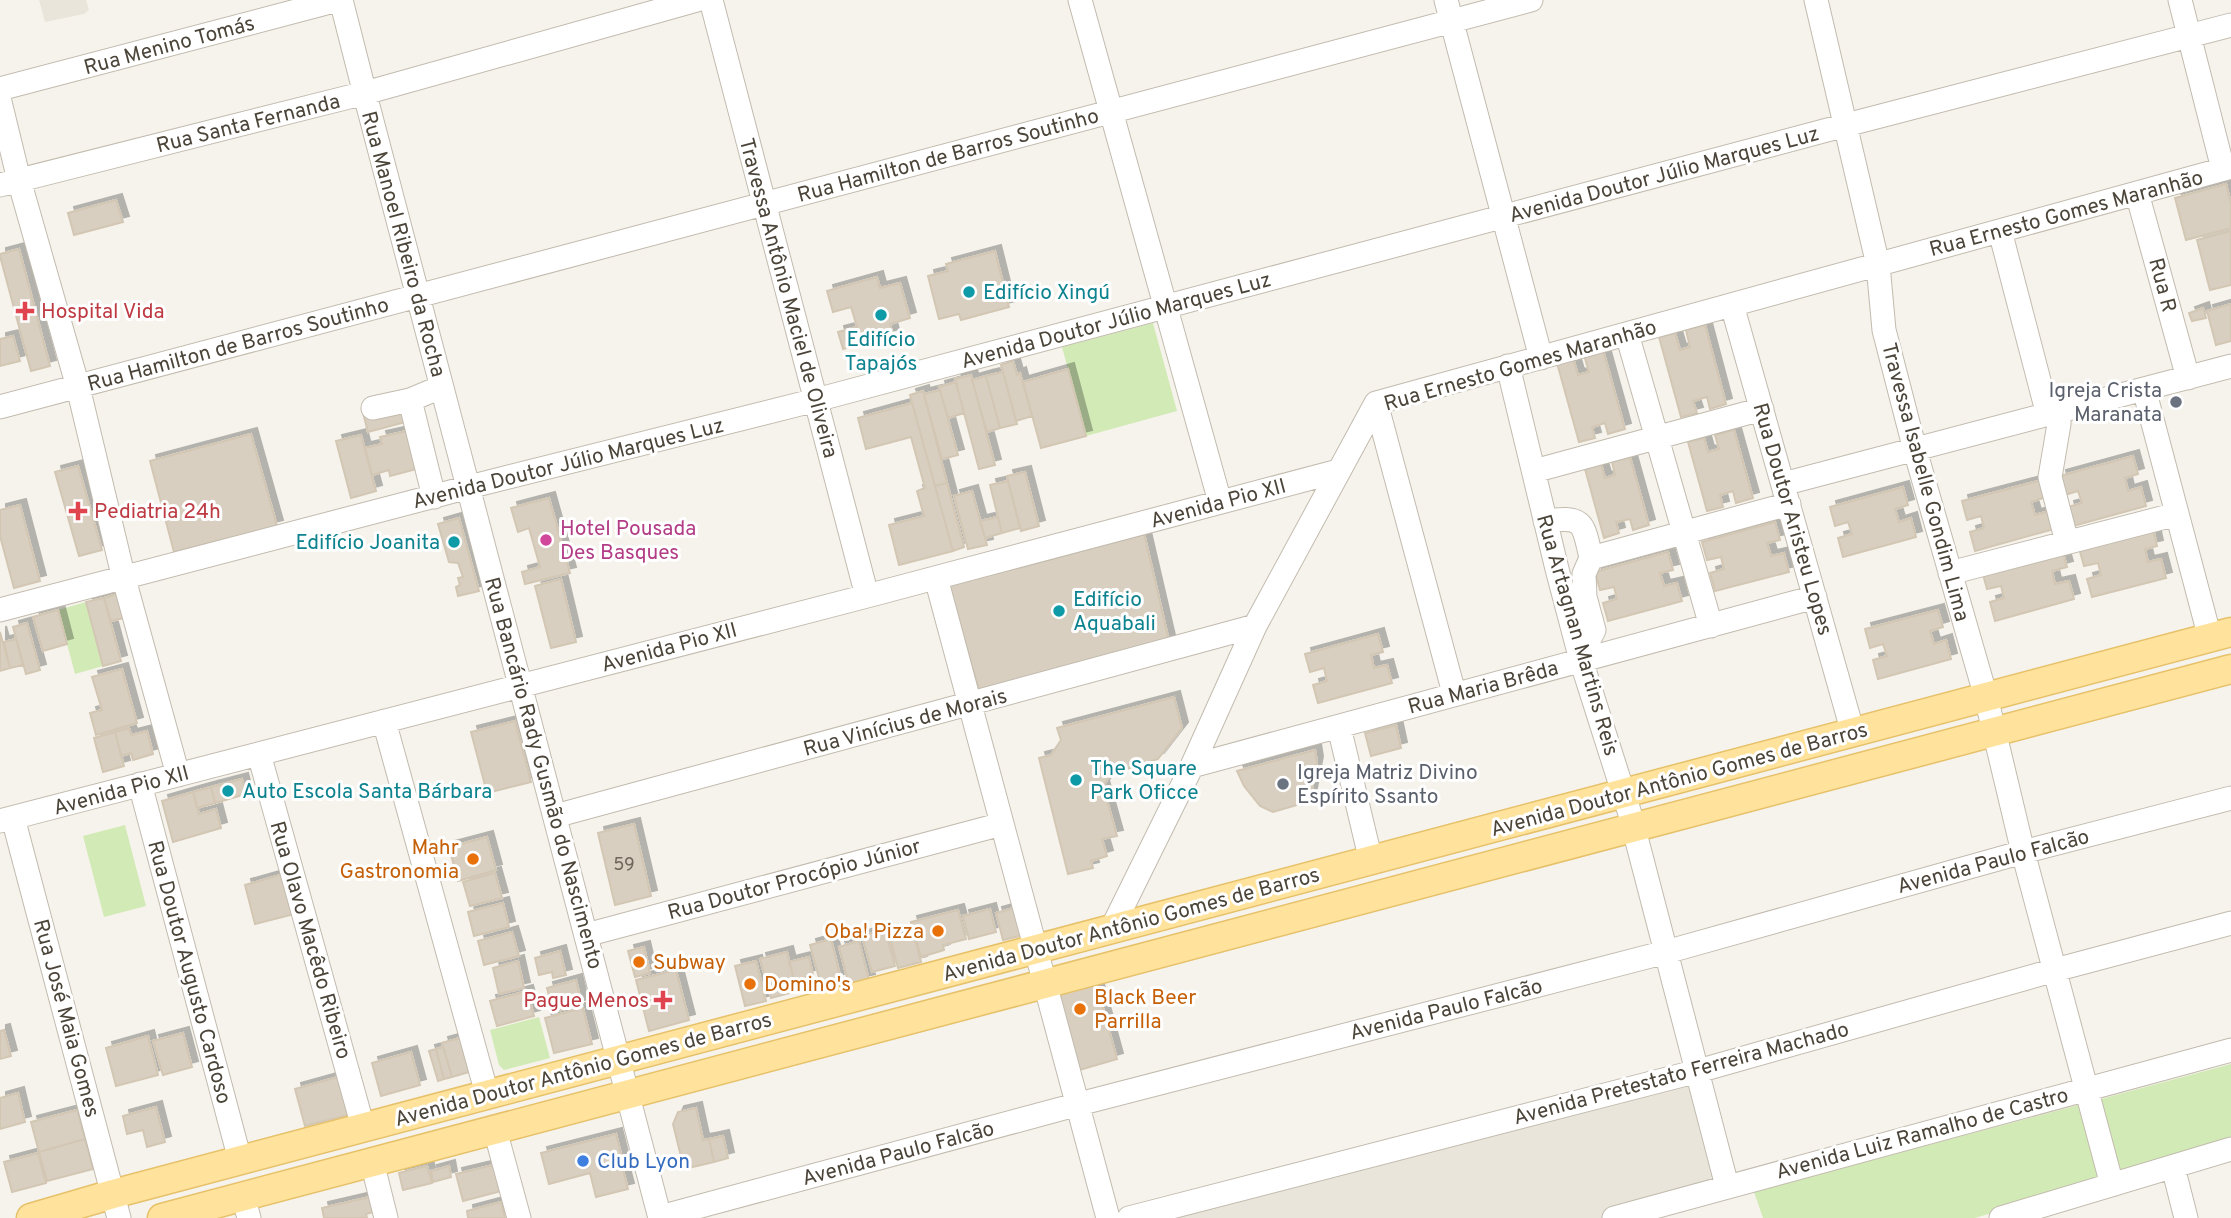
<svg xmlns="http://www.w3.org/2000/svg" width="2231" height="1218" viewBox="0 0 2231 1218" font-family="Overpass,sans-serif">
<defs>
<filter id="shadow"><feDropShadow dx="6" dy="-6" stdDeviation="0" flood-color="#0004"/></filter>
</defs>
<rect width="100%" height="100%" fill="#f6f3ec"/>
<path fill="#eae5da" d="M 39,0 L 86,0 L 89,10 L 84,14 L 45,22 Z
M 1698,1071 L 1727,1186 L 1614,1218 L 1129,1218 Z"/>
<path fill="#d2eab5" d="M 1153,323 L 1177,411 L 1086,436 L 1062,347 Z
M 86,602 L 103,666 L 75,674 L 58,610 Z
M 125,825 L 146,906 L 104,917 L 83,836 Z
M 539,1017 L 550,1058 L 504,1070 L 499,1065 L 490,1030 Z
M 2231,1064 L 2231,1142 L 1975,1218 L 1763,1218 L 1754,1192 Z"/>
<path fill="#d8cfc1" stroke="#d3c7b4" stroke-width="2" filter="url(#shadow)" d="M 2226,184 L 2231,204 L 2231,228 L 2186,240 L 2175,198 Z
M 116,200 L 123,222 L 74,235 L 68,213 Z
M 2231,231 L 2231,285 L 2210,290 L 2197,240 Z
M 19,249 L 50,366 L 31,371 L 0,256 L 0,254 Z
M 995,251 L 1009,307 L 961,320 L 959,314 L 939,319 L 928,276 L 948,271 L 946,264 Z
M 877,277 L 880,288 L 900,283 L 910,318 L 890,324 L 893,335 L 843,349 L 838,332 L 857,327 L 851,307 L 833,312 L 827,291 Z
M 2231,304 L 2231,341 L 2216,345 L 2207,311 Z
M 2203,308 L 2206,318 L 2192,321 L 2189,313 Z
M 1705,325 L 1726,404 L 1710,409 L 1707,397 L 1693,401 L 1697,413 L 1681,417 L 1659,337 L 1675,333 L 1680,350 L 1690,347 L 1686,330 Z
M 13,336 L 20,361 L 0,366 L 0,339 Z
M 1603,350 L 1625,429 L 1608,434 L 1605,423 L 1592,427 L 1595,438 L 1579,442 L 1557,363 L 1573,358 L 1578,375 L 1589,372 L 1584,355 Z
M 1013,361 L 1017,375 L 1020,373 L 1032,416 L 1016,421 L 1001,365 Z
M 1068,369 L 1086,436 L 1041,448 L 1023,382 Z
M 1003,372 L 1017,424 L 1000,428 L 986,376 Z
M 971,375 L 995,465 L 979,469 L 955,379 Z
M 986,376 L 1000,428 L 987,432 L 972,380 Z
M 956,382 L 964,413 L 948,418 L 939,387 Z
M 940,390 L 958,455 L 942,459 L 924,394 Z
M 923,391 L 947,483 L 935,486 L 910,395 Z
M 404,401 L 409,421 L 368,432 L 363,413 Z
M 912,403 L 953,551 L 899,565 L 889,525 L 924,516 L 917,491 L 925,488 L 911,437 L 866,449 L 858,418 Z
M 416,429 L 424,467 L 390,476 L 389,470 L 372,475 L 365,448 L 382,444 L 380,437 Z
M 1734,430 L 1753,498 L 1736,503 L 1733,491 L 1720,495 L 1723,507 L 1707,511 L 1688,442 L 1704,438 L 1708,452 L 1719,449 L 1715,435 Z
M 251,434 L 277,526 L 174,552 L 150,461 Z
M 361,435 L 376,491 L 351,498 L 336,441 Z
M 2133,456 L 2138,474 L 2125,478 L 2128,491 L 2141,487 L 2146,506 L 2073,526 L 2068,507 L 2082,503 L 2078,491 L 2065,495 L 2060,476 Z
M 1630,457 L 1649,525 L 1633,530 L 1630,519 L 1616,522 L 1619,533 L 1604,538 L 1585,469 L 1601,464 L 1605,478 L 1615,475 L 1612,462 Z
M 78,466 L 102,550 L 79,556 L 55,472 Z
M 1025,472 L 1039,526 L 1021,531 L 1007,476 Z
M 2042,480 L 2046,497 L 2031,502 L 2035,515 L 2049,511 L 2054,529 L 1975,551 L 1970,532 L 1984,528 L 1981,516 L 1967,520 L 1962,501 Z
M 1008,481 L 1020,528 L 1002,533 L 990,485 Z
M 947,483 L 964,547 L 953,551 L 935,486 Z
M 1903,487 L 1908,505 L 1895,509 L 1899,522 L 1911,518 L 1916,537 L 1843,557 L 1838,538 L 1852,534 L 1848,522 L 1835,526 L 1830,507 Z
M 972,491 L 987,545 L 968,549 L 954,496 Z
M 549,498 L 570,573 L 525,584 L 522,572 L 540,567 L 529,528 L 518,532 L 511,508 Z
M 20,505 L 40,581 L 14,588 L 0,536 L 0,510 Z
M 998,517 L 1002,533 L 985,538 L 980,521 Z
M 459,518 L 479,591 L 458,596 L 456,587 L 460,585 L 458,578 L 463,577 L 458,563 L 449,562 L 438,524 Z
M 1775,522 L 1780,540 L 1767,543 L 1771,556 L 1784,553 L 1789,572 L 1715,591 L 1710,573 L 1724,569 L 1721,557 L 1707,560 L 1702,542 Z
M 2153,528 L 2157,546 L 2145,549 L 2148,562 L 2161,559 L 2166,578 L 2092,597 L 2087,579 L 2101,575 L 2098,563 L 2084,566 L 2079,548 Z
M 1143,529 L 1169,641 L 980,693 L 947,581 Z
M 2062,550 L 2067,567 L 2052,571 L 2055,584 L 2069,581 L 2074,599 L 1995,621 L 1990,602 L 2004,598 L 2001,586 L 1987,589 L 1982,571 Z
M 1668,552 L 1673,570 L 1660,573 L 1664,586 L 1677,583 L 1682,601 L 1608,621 L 1603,603 L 1617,599 L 1614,587 L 1600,590 L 1595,572 Z
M 561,579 L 576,642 L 551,648 L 535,586 Z
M 121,593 L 128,617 L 111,621 L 104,598 Z
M 104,598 L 121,661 L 103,666 L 86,602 Z
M 58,610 L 67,644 L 43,651 L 33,617 Z
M 1938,610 L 1943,627 L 1930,631 L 1934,644 L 1946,640 L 1951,659 L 1878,679 L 1873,660 L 1887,656 L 1883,644 L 1870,648 L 1865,629 Z
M 27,623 L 40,670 L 26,674 L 13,627 Z
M 0,632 L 10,668 L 0,671 Z
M 1378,634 L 1383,652 L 1371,655 L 1374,668 L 1387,665 L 1392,683 L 1318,703 L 1313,685 L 1327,681 L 1324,668 L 1310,672 L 1305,654 Z
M 16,639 L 23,665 L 10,668 L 4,642 Z
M 122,669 L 137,723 L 96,735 L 90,713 L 102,710 L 92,677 Z
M 1174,697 L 1182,728 L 1158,759 L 1111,774 L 1103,786 L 1117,836 L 1102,839 L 1107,856 L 1091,861 L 1093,868 L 1068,874 L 1039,758 L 1051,755 L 1061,740 L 1057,728 Z
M 515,721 L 531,782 L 487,793 L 471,732 Z
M 1396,725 L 1401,748 L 1371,756 L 1365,733 Z
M 129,728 L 131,735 L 147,731 L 153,754 L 133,760 L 131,753 L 121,756 L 115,732 Z
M 115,732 L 124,766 L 103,772 L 94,738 Z
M 1315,750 L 1317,762 L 1311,794 L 1300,804 L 1273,812 L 1260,806 L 1244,786 L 1237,771 Z
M 242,779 L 246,794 L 215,803 L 211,787 Z
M 211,787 L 215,803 L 197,808 L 193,792 Z
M 193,792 L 199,814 L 216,809 L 221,828 L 173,842 L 162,801 Z
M 634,824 L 651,896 L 615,905 L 598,833 Z
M 487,837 L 496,870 L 458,881 L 449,847 Z
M 495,873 L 502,898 L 470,906 L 463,882 Z
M 284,874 L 294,914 L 255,924 L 245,885 Z
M 503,903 L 509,927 L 474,936 L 468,912 Z
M 1021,906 L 1028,934 L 1003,940 L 996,913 Z
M 990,909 L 996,932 L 969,939 L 963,916 Z
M 958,910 L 966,939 L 943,945 L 944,950 L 921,957 L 911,922 Z
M 885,929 L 895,966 L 872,972 L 862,936 Z
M 512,932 L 519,956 L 484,965 L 478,941 Z
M 913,932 L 921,962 L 898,968 L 890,938 Z
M 831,939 L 841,979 L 821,985 L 810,945 Z
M 859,941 L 869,980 L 849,985 L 839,947 Z
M 644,947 L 650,973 L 635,977 L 628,951 Z
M 560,951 L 566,975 L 553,978 L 552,972 L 539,975 L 535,958 Z
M 787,952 L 797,991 L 771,998 L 760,959 Z
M 809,957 L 813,975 L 794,980 L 789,962 Z
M 518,961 L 524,988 L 499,994 L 493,968 Z
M 756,961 L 766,1001 L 745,1006 L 735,966 Z
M 676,970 L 689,1020 L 649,1031 L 636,980 Z
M 1095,979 L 1117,1059 L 1076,1071 L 1052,990 Z
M 576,980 L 582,1005 L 553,1012 L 547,988 Z
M 527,991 L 534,1016 L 497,1026 L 490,1001 Z
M 583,1008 L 592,1044 L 554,1053 L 545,1018 Z
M 4,1030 L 11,1056 L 0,1059 L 0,1031 Z
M 183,1033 L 192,1067 L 163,1075 L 153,1041 Z
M 148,1036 L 158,1075 L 116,1086 L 106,1048 Z
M 460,1038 L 469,1072 L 452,1077 L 442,1043 Z
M 443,1047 L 452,1077 L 444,1079 L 436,1049 Z
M 436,1049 L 444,1079 L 438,1081 L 429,1051 Z
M 411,1052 L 420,1085 L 381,1096 L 372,1063 Z
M 338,1077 L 348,1115 L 305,1126 L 295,1089 Z
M 18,1093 L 25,1122 L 0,1129 L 0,1098 Z
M 156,1107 L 165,1142 L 147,1147 L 143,1130 L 127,1134 L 123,1116 Z
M 696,1108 L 703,1140 L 709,1139 L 714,1162 L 684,1169 L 673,1124 L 678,1112 Z
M 77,1110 L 85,1139 L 39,1152 L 31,1122 Z
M 616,1134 L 625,1170 L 623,1170 L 628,1189 L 596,1197 L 590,1173 L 549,1184 L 541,1153 Z
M 723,1136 L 728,1158 L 714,1162 L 709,1139 Z
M 85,1139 L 93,1169 L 47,1181 L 39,1152 Z
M 38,1153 L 46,1183 L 12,1192 L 4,1162 Z
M 498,1164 L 505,1190 L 463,1201 L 456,1174 Z
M 427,1166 L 432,1183 L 403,1190 L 399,1173 Z
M 449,1166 L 451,1177 L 433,1182 L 431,1171 Z
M 374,1196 L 377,1211 L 366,1214 L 367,1218 L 324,1218 L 322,1208 Z
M 501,1202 L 505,1218 L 468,1218 L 467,1211 Z"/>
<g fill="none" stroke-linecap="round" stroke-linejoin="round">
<defs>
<path id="minor" d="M 341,0 C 444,407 555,812 660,1218
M 711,0 L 867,596
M 1080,0 L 1220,502
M 1446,0 L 1541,358
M 1816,0 L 1878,265 L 1884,330 L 1915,450 L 1986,697 L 2023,852 L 2112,1185
M 2180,0 L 2223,169
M 0,89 L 338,0
M 0,102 L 19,180 L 78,387 L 124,579 L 178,775
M 0,185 L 365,93 L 697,0
M 2137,193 L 2188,378
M 2000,231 L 2048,415
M 1732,305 L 1853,733
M 1627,334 L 1711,626
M 1508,366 L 1557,569 L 1581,660 L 1630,814 L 1727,1186
M 2144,389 L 2210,638
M 410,400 L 434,497
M 1376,403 L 1454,693
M 0,407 L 1531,0
M 373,408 L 410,400 L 441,387
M 2059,412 L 2059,424 L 2050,477 L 2067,542
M 1534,471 L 1762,409
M 1783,484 L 2231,366
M 1545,521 C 1584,516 1583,522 1591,558
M 1950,573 L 2177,514
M 936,578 L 1108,1218
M 0,610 L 469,487 L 816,400 L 1846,125 L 2231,25
M 1578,649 L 1590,638 L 1594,630 L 1585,597 L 1584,574 L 1591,558 L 1789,504
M 384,721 L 487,1094
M 1339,727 L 1371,861
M 259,754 L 363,1127
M 1192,766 L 1815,597
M 140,784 L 240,1160
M 555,816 L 1255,626
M 13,818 L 119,1218
M 0,821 L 867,596 L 1338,471
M 1111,930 L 1192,766 L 1255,626 L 1376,403 L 2231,167
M 586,935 L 1002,824
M 495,1130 L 519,1218
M 372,1162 L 386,1218
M 2173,1167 L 2186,1218
M 243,1196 L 249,1218
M 660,1217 L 1079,1104 L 1666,952 L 2023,852 L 2231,798
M 1129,1218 L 1698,1071 L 2055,970 L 2231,923
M 1614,1218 L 2231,1050
M 2001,1218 L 2231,1149"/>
<path id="major" d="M 31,1218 L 113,1194 L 2231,632
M 162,1218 L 2231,669"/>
</defs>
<use href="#minor" stroke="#c2bbae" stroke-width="25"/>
<use href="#major" stroke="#e6c16a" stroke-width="31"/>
<use href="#minor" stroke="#fff" stroke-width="23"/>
<use href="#major" stroke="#ffe39c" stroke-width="28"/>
</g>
<g fill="#0f9aa8" stroke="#fff" stroke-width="2.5">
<circle cx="969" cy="292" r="7"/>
<circle cx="881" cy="315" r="7"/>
<circle cx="454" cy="542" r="7"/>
<circle cx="1059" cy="611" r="7"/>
<circle cx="1076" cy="780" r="7"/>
<circle cx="228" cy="791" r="7"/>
</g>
<g fill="#e0444e" stroke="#fff" stroke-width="2.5">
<path d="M21.5 300.5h7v7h7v7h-7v7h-7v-7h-7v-7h7z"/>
<path d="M74.5 500.5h7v7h7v7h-7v7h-7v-7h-7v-7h7z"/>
<path d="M659.5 989.5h7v7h7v7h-7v7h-7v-7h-7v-7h7z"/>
</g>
<g fill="#6b7280" stroke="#fff" stroke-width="2.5">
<circle cx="2176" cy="402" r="7"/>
<circle cx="1283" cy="784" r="7"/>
</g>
<circle fill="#d1479c" stroke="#fff" stroke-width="2.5" cx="546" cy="540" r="7"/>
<g fill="#e8710a" stroke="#fff" stroke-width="2.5">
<circle cx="473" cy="859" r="7"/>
<circle cx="938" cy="931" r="7"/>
<circle cx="639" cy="962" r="7"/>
<circle cx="750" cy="984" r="7"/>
<circle cx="1080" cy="1009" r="7"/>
</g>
<circle fill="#3f7fe0" stroke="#fff" stroke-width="2.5" cx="583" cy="1161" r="7"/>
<g text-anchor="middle" stroke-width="6" stroke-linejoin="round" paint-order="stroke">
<g font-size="18" fill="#6e675b">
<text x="624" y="870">59</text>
</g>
<g font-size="21" fill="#4b4439" stroke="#fff">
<text transform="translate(169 45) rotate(-15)" y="7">Rua Menino Tomás</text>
<text transform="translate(248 123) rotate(-14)" y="7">Rua Santa Fernanda</text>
<text transform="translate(948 155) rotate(-15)" y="7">Rua Hamilton de Barros Soutinho</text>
<text transform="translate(1664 174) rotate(-15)" y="7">Avenida Doutor Júlio Marques Luz</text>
<text transform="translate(2066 213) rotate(-15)" y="7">Rua Ernesto Gomes Maranhão</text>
<text transform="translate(404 244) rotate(75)" y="7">Rua Manoel Ribeiro da Rocha</text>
<text transform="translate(2163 285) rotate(75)" y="7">Rua R</text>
<text transform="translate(789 298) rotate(75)" y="7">Travessa Antônio Maciel de Oliveira</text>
<text transform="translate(1116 320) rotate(-15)" y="7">Avenida Doutor Júlio Marques Luz</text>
<text transform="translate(238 344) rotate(-15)" y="7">Rua Hamilton de Barros Soutinho</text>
<text transform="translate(1520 365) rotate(-16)" y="7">Rua Ernesto Gomes Maranhão</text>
<text transform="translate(568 463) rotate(-14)" y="7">Avenida Doutor Júlio Marques Luz</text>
<text transform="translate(1926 482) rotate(75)" y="7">Travessa Isabelle Gondim Lima</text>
<text transform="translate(1218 503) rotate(-15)" y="7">Avenida Pio XII</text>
<text transform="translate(1793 519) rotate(74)" y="7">Rua Doutor Aristeu Lopes</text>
<text transform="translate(1578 635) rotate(74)" y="7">Rua Artagnan Martins Reis</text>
<text transform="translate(669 647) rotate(-15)" y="7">Avenida Pio XII</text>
<text transform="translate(1483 687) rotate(-15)" y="7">Rua Maria Brêda</text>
<text transform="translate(905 722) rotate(-15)" y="7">Rua Vinícius de Morais</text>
<text transform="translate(544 773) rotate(75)" y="7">Rua Bancário Rady Gusmão do Nascimento</text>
<text transform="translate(1679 779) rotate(-15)" y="7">Avenida Doutor Antônio Gomes de Barros</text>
<text transform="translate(121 790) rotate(-15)" y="7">Avenida Pio XII</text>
<text transform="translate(1993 861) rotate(-15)" y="7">Avenida Paulo Falcão</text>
<text transform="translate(794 879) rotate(-15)" y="7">Rua Doutor Procópio Júnior</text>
<text transform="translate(1131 924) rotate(-15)" y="7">Avenida Doutor Antônio Gomes de Barros</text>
<text transform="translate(311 940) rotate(74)" y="7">Rua Olavo Macêdo Ribeiro</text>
<text transform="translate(190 972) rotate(75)" y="7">Rua Doutor Augusto Cardoso</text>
<text transform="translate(1446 1009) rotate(-14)" y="7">Avenida Paulo Falcão</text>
<text transform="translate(67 1018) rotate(75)" y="7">Rua José Maia Gomes</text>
<text transform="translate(583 1069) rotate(-15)" y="7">Avenida Doutor Antônio Gomes de Barros</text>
<text transform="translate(1681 1073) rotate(-15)" y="7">Avenida Pretestato Ferreira Machado</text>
<text transform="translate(1922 1133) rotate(-15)" y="7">Avenida Luiz Ramalho de Castro</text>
<text transform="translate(898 1153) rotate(-15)" y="7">Avenida Paulo Falcão</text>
</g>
<g font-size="21" fill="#0d838f" stroke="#fff" text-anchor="start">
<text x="983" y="299">Edifício Xingú</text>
<text x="881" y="346" text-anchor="middle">Edifício<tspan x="881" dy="24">Tapajós</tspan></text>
<text x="440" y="549" text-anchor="end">Edifício Joanita</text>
<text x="1073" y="606">Edifício<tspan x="1073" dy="24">Aquabali</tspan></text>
<text x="1090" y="775">The Square<tspan x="1090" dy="24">Park Oficce</tspan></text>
<text x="242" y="798">Auto Escola Santa Bárbara</text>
</g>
<g font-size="21" fill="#be3a42" stroke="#fff" text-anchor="start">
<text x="41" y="318">Hospital Vida</text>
<text x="94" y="518">Pediatria 24h</text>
<text x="649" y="1007" text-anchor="end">Pague Menos</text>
</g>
<g font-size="21" fill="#5b616d" stroke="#fff" text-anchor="end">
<text x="2162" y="397">Igreja Crista<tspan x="2162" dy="24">Maranata</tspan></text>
<text x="1297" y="779" text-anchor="start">Igreja Matriz Divino<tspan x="1297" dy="24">Espírito Ssanto</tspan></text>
</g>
<g font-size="21" fill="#b23c85" stroke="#fff" text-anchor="start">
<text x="560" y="535">Hotel Pousada<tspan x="560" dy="24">Des Basques</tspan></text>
</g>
<g font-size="21" fill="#c56008" stroke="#fff" text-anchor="start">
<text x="459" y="854" text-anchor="end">Mahr<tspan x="459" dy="24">Gastronomia</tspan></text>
<text x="924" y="938" text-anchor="end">Oba! Pizza</text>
<text x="653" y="969">Subway</text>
<text x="764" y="991">Domino's</text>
<text x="1094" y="1004">Black Beer<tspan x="1094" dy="24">Parrilla</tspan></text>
</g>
<g font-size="21" fill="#366cbe" stroke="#fff" text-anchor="start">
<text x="597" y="1168">Club Lyon</text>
</g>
</g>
</svg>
